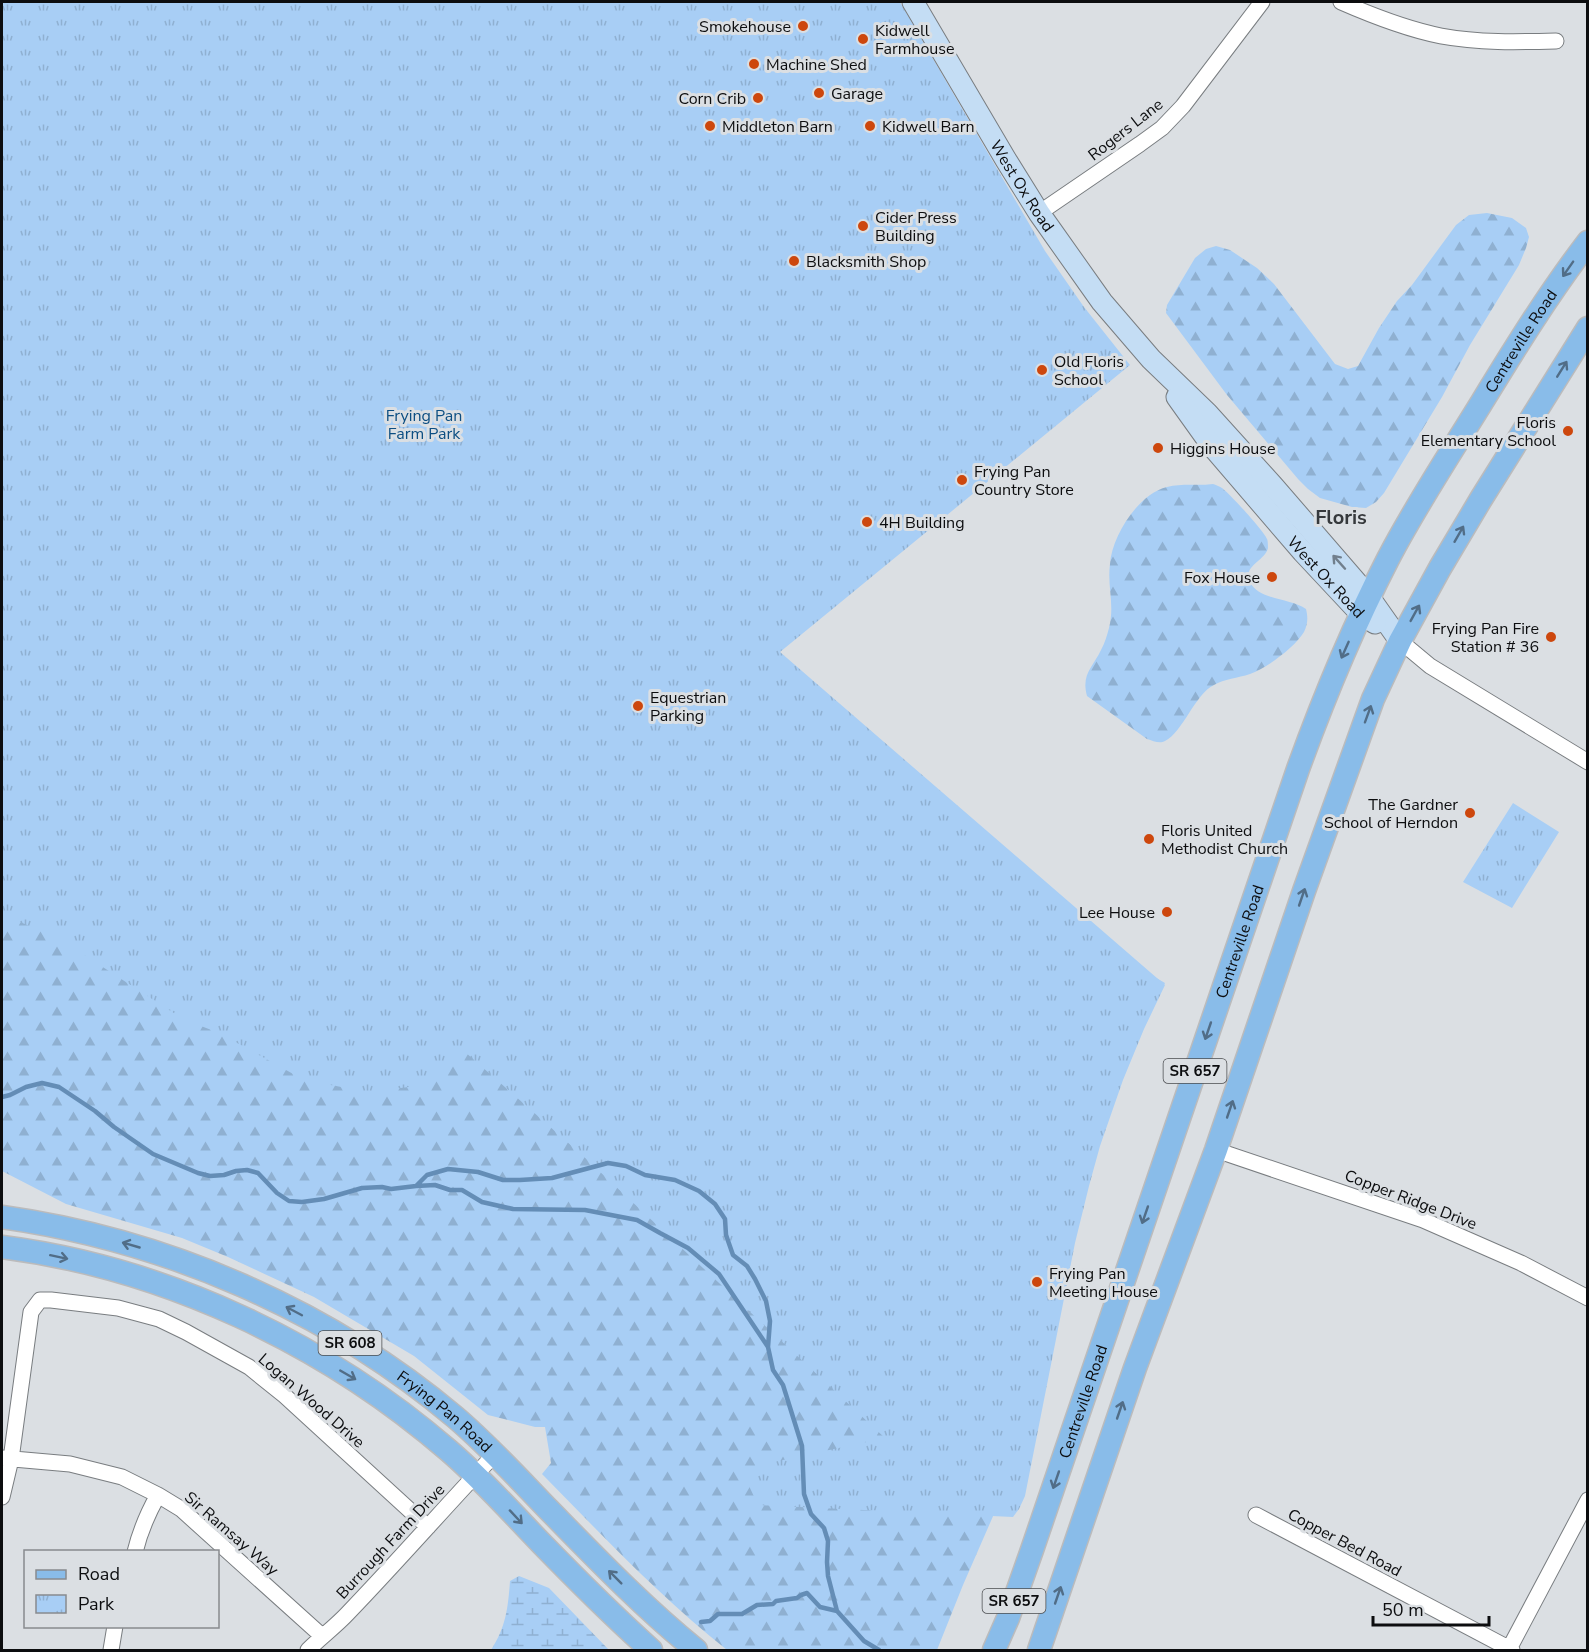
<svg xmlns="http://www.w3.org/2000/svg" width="1589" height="1652" viewBox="0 0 1589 1652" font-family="'Nunito Sans',sans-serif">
<defs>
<pattern id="forest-firs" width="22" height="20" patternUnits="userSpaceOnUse" patternTransform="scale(1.5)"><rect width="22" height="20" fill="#a8cef5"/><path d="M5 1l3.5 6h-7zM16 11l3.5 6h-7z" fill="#8fb0d1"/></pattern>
<pattern id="wetland-marsh" width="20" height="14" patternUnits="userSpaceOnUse" patternTransform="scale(1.5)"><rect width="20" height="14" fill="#a8cef5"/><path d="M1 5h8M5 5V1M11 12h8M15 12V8" fill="none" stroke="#8fb0d1"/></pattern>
<pattern id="park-tufts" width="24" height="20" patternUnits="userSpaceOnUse" patternTransform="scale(1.5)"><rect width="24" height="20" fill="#a8cef5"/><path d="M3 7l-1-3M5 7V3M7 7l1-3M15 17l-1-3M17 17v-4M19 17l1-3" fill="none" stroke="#8fb0d1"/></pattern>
</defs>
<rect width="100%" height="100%" fill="#dbdfe3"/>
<path fill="url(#forest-firs)" d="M 1487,213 L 1512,218 L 1526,228 L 1529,237 L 1526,248 L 1519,265 L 1470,345 L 1442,397 L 1384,493 L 1376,502 L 1366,508 L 1352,507 L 1320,498 L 1308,489 L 1298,479 L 1227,395 L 1166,313 L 1167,305 L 1195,258 L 1206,249 L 1216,246 L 1230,250 L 1257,268 L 1274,284 L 1335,364 L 1348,369 L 1358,366 L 1379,328 L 1397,301 L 1412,285 L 1456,225 L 1469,215 Z
M 2,428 L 1129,962 L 1165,983 L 1156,1001 L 1126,1002 L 1018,1459 L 963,1585 L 937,1650 L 727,1650 C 660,1597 602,1535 542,1474 L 551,1463 L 545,1427 L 535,1427 L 488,1415 L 414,1356 L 314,1297 L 228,1257 L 182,1238 L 66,1204 L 2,1171 Z
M 1213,484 C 1216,485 1219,486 1222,488 C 1229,493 1264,531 1267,539 C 1268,540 1268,548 1268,548 C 1265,561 1242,566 1250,582 C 1258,600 1291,598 1306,609 C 1308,617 1308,624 1304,632 C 1295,647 1267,668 1250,674 C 1238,678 1224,679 1214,685 C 1195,694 1183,732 1165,741 C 1160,744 1153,741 1147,739 L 1087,696 C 1081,674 1093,667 1101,650 C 1105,643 1107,635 1109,628 C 1115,604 1107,587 1110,564 C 1112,536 1138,494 1167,487 C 1182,483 1198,486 1213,484 Z"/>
<path fill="url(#wetland-marsh)" d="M 519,1576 L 549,1588 L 609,1650 L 491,1650 C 506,1627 508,1608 510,1581 Z"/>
<path fill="url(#park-tufts)" d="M 2,2 L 900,2 L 1045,251 L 1084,307 L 1130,365 L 780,652 L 1165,985 L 1144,1029 L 1123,1080 L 1100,1146 L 1089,1186 L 1075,1243 L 1025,1496 L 1019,1509 L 1013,1517 L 758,1505 L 741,1469 L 885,1438 L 582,1155 L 465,1052 L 449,1070 L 417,1086 L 368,1092 L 304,1080 L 219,1033 L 183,1019 L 61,940 L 2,914 Z
M 1513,803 L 1559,832 L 1512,908 L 1463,882 Z"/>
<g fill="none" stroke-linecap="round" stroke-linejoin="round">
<path stroke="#648db6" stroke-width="4.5" d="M 2,1097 L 10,1095 L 26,1087 L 42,1083 L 59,1087 L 95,1111 L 114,1127 L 153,1154 L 198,1173 L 210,1176 L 224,1175 L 236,1171 L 247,1170 L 258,1173 L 277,1193 L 289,1201 L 302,1202 L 324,1199 L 362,1188 L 382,1187 L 391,1189 L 416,1186 L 427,1175 L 448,1169 L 478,1172 L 503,1180 L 520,1180 L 552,1178 L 608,1163 L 626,1166 L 645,1175 L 675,1180 L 699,1191 L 715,1204 L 725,1219 L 726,1235 L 733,1255 L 747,1266 L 755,1279 L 766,1301 L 770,1321 L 768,1347 L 773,1370 L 783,1385 L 802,1446 L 804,1494 L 811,1514 L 824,1528 L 828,1541 L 827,1562 L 828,1576 L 837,1611 L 864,1641 L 879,1650
M 416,1186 L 435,1185 L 450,1190 L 462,1190 L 482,1202 L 513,1209 L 585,1210 L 637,1220 L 660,1233 L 688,1248 L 719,1274 L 768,1347
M 701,1622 L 710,1621 L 718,1614 L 742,1614 L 757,1605 L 773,1604 L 776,1601 L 797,1598 L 801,1595 L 807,1593 L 820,1607 L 837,1611"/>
<defs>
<path id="minor" d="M 1341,2 C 1373,16 1406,29 1441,36 C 1479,43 1517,42 1556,41
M 1039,213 L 1140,144 L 1162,128 L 1183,106 L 1262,2
M 1400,641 L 1430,666 L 1588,762
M 1216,1150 L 1423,1220 L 1521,1263 L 1588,1298
M 2,1458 L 70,1464 L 122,1477 L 158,1495 L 181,1509 L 322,1636
M 2,1497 L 11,1459 L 31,1312 L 40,1300 L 51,1300 L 118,1308 L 159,1319 L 186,1332 L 249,1367 L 285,1396 L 428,1527
M 1256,1515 L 1512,1650
M 135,1552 C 140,1531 148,1513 158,1495
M 1509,1649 L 1588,1500
M 111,1650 L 115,1626
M 308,1650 C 321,1637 336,1626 348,1613 C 398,1561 446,1506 495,1454"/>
<g id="secondary">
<path id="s1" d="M 913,2 L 1006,160 L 1039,213 L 1102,302 L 1151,359 L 1207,413 L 1273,486 L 1369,597 L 1400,641"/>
<path id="s2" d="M 1177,397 L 1212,446 L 1303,552 L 1361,614 L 1375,623"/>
</g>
<g id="primary">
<path id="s3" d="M 2,1217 C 166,1240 328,1310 455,1417 C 489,1446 518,1478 549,1510 C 596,1558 643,1607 696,1650"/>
<path d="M 2,1247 C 165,1268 324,1343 448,1450 C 482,1479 511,1512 541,1543 C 577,1580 613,1616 651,1650"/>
<path id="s4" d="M 994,1650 L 1008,1618 L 1032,1550 L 1298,769 C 1324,697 1353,627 1388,559 C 1416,505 1450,454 1482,402 C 1515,348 1549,293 1588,242"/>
<path d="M 1039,1650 L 1135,1368 L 1216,1150 L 1304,891 L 1373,699 L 1400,641 L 1440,568 L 1481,499 L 1588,328"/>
</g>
</defs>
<use href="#minor" stroke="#797d80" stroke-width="17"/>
<use href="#secondary" stroke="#797d80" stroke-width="23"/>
<use href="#primary" stroke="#bbbbbc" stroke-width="25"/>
<use href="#minor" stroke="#fff" stroke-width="15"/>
<use href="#secondary" stroke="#c4ddf4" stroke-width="21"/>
<use href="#primary" stroke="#89bce9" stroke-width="22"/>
</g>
<defs><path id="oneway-shaft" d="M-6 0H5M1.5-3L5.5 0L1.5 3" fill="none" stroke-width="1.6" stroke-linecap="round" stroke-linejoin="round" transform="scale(1.5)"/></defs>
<g stroke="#516d87">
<use href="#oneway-shaft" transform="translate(1568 269) rotate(125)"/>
<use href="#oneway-shaft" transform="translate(1562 369) rotate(-58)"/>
<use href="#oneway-shaft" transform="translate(1459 534) rotate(-60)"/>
<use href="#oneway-shaft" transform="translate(1415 613) rotate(-61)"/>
<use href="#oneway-shaft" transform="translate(1345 650) rotate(114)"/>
<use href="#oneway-shaft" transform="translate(1368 714) rotate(-70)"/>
<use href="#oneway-shaft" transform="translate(1302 897) rotate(-71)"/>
<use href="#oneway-shaft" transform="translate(1208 1031) rotate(109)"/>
<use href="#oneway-shaft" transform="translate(1230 1109) rotate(-71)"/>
<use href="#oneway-shaft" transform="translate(1145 1215) rotate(109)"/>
<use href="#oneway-shaft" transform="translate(131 1245) rotate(-164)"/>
<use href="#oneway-shaft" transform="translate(59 1257) rotate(12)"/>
<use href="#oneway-shaft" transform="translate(294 1311) rotate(-152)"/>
<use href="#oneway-shaft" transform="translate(348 1375) rotate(30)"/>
<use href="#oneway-shaft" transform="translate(1120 1410) rotate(-71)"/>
<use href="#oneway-shaft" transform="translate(1056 1480) rotate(109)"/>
<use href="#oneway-shaft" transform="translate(516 1517) rotate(47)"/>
<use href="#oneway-shaft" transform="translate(615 1577) rotate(-135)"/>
<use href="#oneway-shaft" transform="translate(1058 1595) rotate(-71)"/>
</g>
<use stroke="#717f8d" href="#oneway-shaft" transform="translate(1339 562) rotate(-132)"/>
<g fill="#cd470d" stroke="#dbdfe3" stroke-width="2">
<circle cx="803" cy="26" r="6"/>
<circle cx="863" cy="39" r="6"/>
<circle cx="754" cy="64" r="6"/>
<circle cx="819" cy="93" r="6"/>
<circle cx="758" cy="98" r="6"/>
<circle cx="710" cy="126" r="6"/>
<circle cx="870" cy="126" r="6"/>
<circle cx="863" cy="226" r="6"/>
<circle cx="794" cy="261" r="6"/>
<circle cx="1042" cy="370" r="6"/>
<circle cx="1568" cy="431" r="6"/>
<circle cx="1158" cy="448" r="6"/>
<circle cx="962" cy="480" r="6"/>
<circle cx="867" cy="522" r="6"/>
<circle cx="1272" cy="577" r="6"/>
<circle cx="1551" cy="637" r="6"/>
<circle cx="638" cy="706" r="6"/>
<circle cx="1470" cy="813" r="6"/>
<circle cx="1149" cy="839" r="6"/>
<circle cx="1167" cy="912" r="6"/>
<circle cx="1037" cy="1282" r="6"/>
</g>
<g text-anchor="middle" stroke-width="6" stroke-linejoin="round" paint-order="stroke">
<g fill="#dbdfe3" stroke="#4a4c4f" stroke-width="1.5">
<rect x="1163.5" y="1059" width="63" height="24" rx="4.5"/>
<rect x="318.5" y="1331" width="63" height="24" rx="4.5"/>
<rect x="982.5" y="1589" width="63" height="24" rx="4.5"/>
</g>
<g font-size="15" font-weight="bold" fill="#0c0d0f">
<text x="1195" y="1076">SR 657</text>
<text x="350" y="1348">SR 608</text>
<text x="1014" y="1606">SR 657</text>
</g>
<g font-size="16" fill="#0c0d0f" stroke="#dbdfe3" text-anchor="start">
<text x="791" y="32" text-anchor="end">Smokehouse</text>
<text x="875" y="36">Kidwell<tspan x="875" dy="18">Farmhouse</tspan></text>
<text x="766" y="70">Machine Shed</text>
<text x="831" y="99">Garage</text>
<text x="746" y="104" text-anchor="end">Corn Crib</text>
<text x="722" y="132">Middleton Barn</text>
<text x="882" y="132">Kidwell Barn</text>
<text x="875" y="223">Cider Press<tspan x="875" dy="18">Building</tspan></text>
<text x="806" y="267">Blacksmith Shop</text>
<text x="1054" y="367">Old Floris<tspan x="1054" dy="18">School</tspan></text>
<text x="1556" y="428" text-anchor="end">Floris<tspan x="1556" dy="18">Elementary School</tspan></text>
<text x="1170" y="454">Higgins House</text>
<text x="974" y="477">Frying Pan<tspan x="974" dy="18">Country Store</tspan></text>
<text x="879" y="528">4H Building</text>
<text x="1260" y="583" text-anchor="end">Fox House</text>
<text x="1539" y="634" text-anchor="end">Frying Pan Fire<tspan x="1539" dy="18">Station # 36</tspan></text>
<text x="650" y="703">Equestrian<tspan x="650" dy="18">Parking</tspan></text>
<text x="1458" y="810" text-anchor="end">The Gardner<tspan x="1458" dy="18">School of Herndon</tspan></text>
<text x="1161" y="836">Floris United<tspan x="1161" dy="18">Methodist Church</tspan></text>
<text x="1155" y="918" text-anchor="end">Lee House</text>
<text x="1049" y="1279">Frying Pan<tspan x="1049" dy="18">Meeting House</tspan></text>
</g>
<g font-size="16" fill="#0c0d0f" stroke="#dbdfe3">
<text transform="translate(1125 129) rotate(-38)" y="6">Rogers Lane</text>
<text dy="6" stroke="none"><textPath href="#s1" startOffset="214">West Ox Road</textPath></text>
<text dy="6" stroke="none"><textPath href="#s4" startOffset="1416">Centreville Road</textPath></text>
<text dy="6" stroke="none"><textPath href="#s2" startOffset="234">West Ox Road</textPath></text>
<text dy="6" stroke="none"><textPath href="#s4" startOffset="750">Centreville Road</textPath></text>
<text transform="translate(1411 1199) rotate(21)" y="6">Copper Ridge Drive</text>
<text transform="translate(312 1400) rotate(41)" y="6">Logan Wood Drive</text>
<text dy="6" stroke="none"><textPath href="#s4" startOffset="264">Centreville Road</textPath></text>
<text dy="6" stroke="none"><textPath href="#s3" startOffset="490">Frying Pan Road</textPath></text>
<text transform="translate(232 1533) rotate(41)" y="6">Sir Ramsay Way</text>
<text transform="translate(390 1541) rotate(-47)" y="6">Burrough Farm Drive</text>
<text transform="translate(1345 1542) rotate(28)" y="6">Copper Bed Road</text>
</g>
<g font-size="16" fill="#0c4e82" stroke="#dbdfe3">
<text x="424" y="421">Frying Pan<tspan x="424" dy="18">Farm Park</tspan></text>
</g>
<g font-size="20" font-weight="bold" fill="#36393c" stroke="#dbdfe3">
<text x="1341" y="524">Floris</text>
</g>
</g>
<rect width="1589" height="1652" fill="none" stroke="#0c0d0f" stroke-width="6"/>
<rect x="24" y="1550" width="195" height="78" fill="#dbdfe3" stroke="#888b8e" stroke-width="1.5"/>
<rect x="36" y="1570" width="30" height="9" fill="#89bce9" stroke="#888b8e" stroke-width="1.5"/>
<text x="78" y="1580" font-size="18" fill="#0c0d0f">Road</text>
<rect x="36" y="1595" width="30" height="18" fill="url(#park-tufts)" stroke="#888b8e" stroke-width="1.5"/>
<text x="78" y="1610" font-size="18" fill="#0c0d0f">Park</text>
<path d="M1373 1616v9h116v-9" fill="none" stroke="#0c0d0f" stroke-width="3"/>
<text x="1382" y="1616" font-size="18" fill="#0c0d0f" stroke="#dbdfe3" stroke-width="4.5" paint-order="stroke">50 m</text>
</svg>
